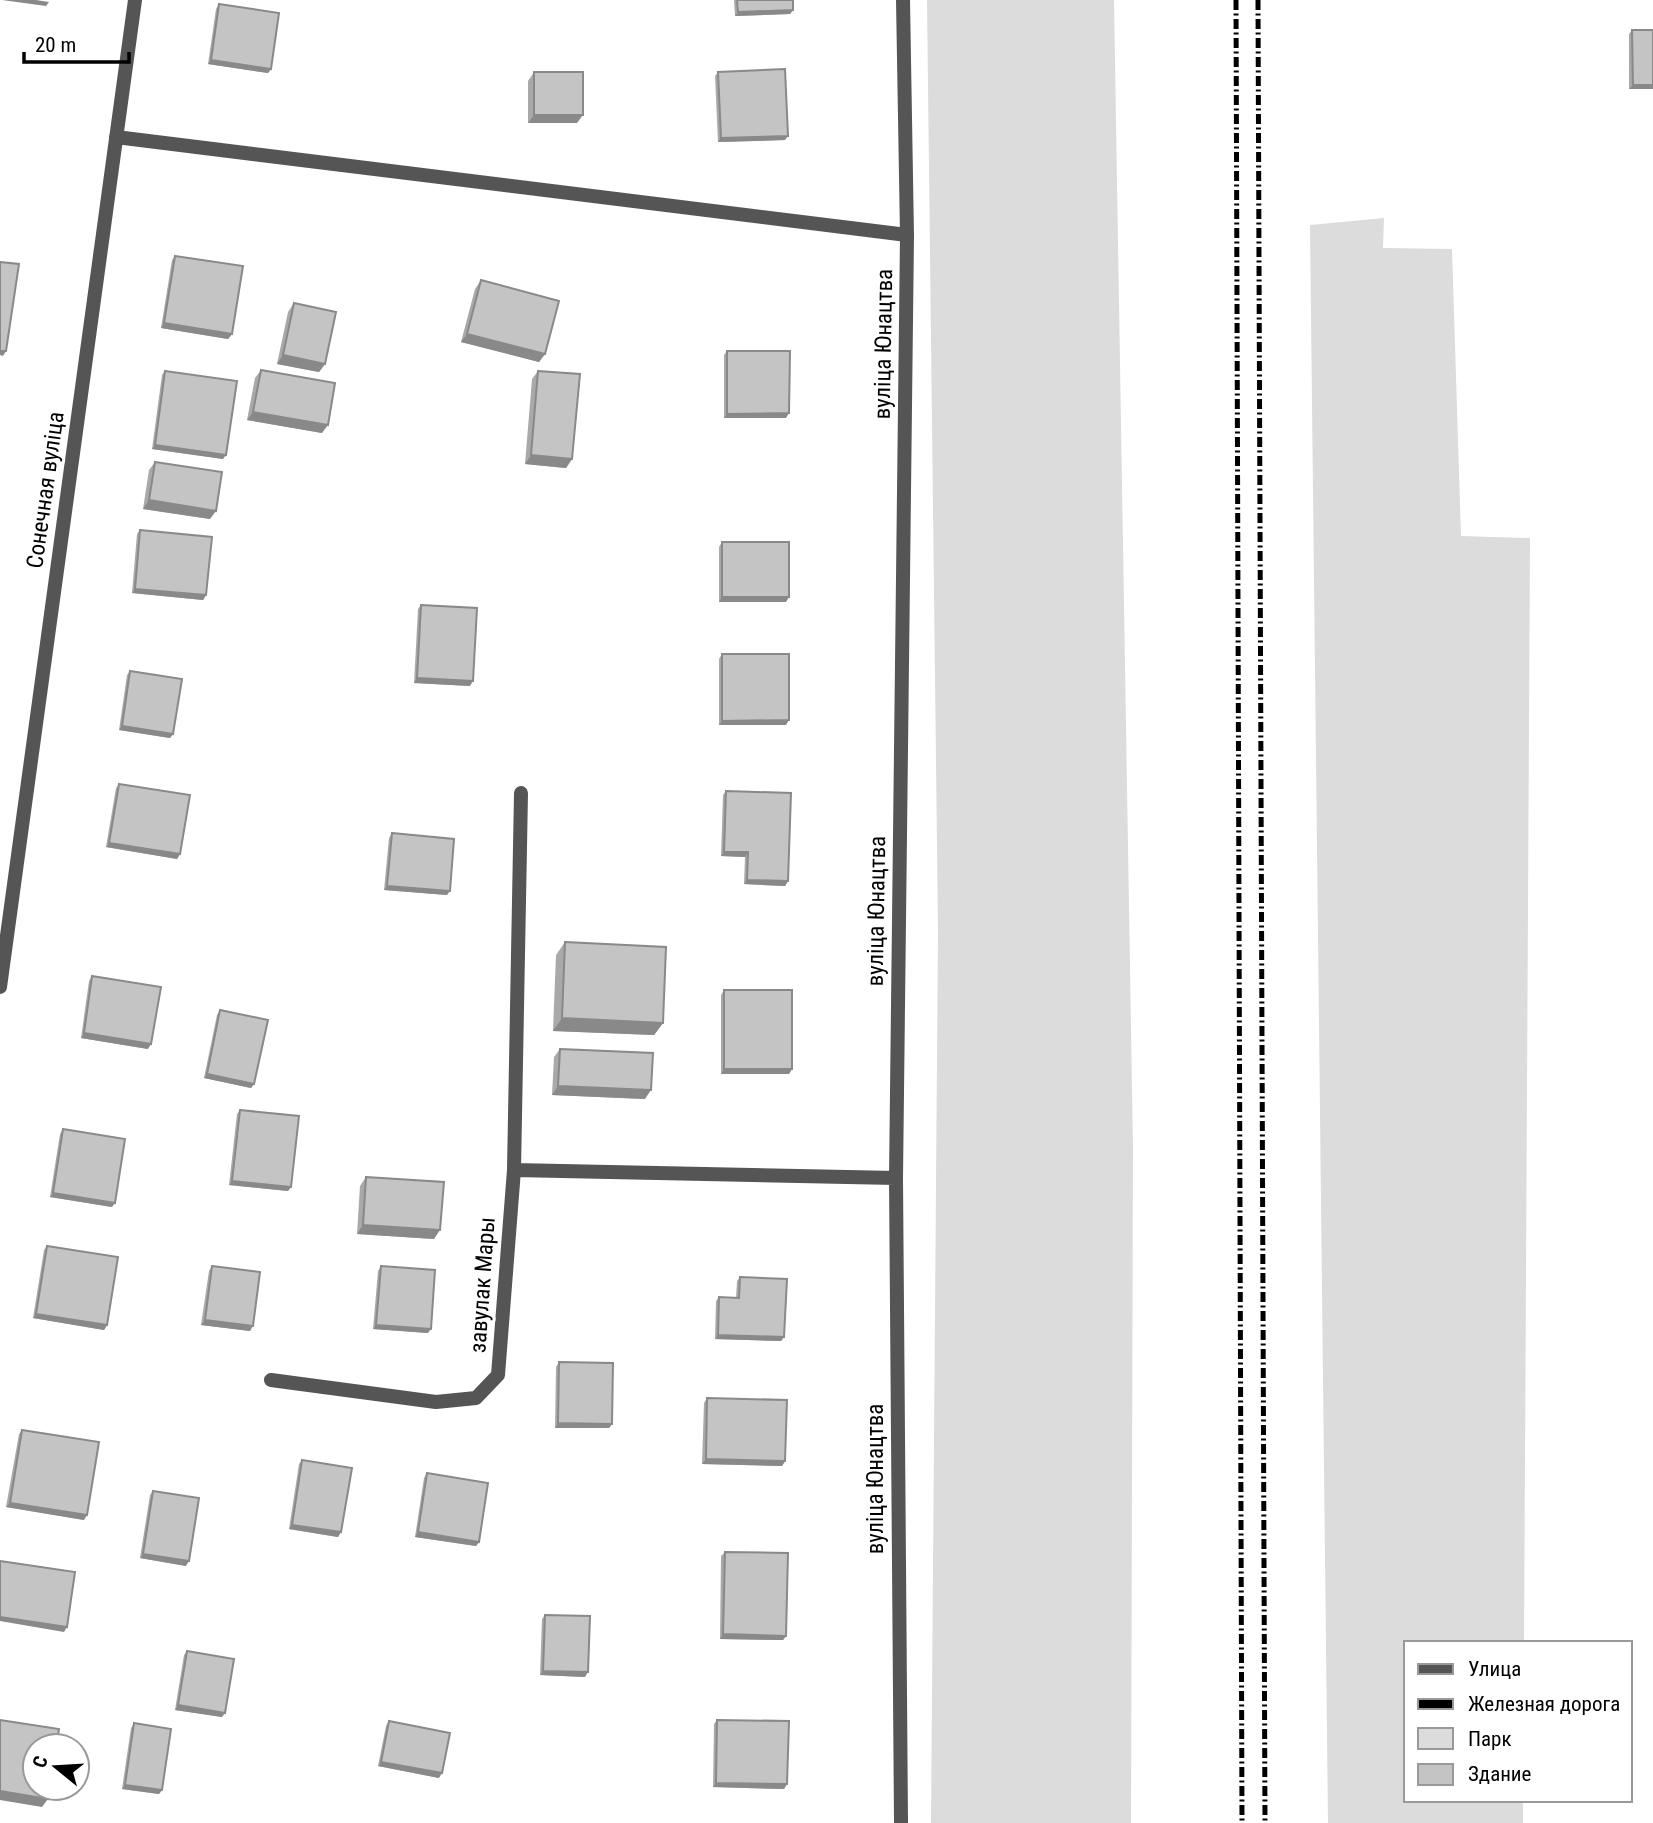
<svg xmlns="http://www.w3.org/2000/svg" width="1653" height="1823" viewBox="0 0 1653 1823" font-family="'Roboto Condensed',sans-serif">
<rect width="100%" height="100%" fill="#fff"/>
<path fill="#dcdcdc" d="M 927,0 L 1114,0 L 1133,1149 L 1131,1823 L 931,1823 L 938,931 Z
M 1384,218 L 1383,248 L 1452,249 L 1461,536 L 1530,538 L 1524,1643 L 1406,1643 L 1406,1800 L 1523,1800 L 1523,1823 L 1328,1823 L 1310,225 Z"/>
<g fill="none" stroke-linecap="round" stroke-linejoin="round">
<path stroke="#555" stroke-width="14" d="M 116,137 L 907,235
M 521,793 L 514,1170 L 896,1178
M 0,987 L 135,0
M 271,1380 L 436,1402 L 476,1398 L 498,1375 L 514,1170
M 901,1823 L 896,1178 L 907,235 L 903,0"/>
<path stroke="#000" stroke-width="5" stroke-dasharray="10 3.5 2 3.5" stroke-linecap="butt" d="M 1236,0 L 1242,1823
M 1258,0 L 1265,1823"/>
</g>
<path fill="#a9a9a9" d="M 734,0 L 793,0 L 793,10 L 790,14 L 735,16 Z
M 219,4 L 271,69 L 268,73 L 208,64 L 216,9 Z
M 1632,30 L 1653,30 L 1653,89 L 1629,89 L 1629,34 Z
M 534,72 L 577,123 L 528,123 L 528,81 Z
M 718,72 L 785,140 L 718,142 L 715,76 Z
M 175,256 L 232,334 L 228,339 L 161,328 L 172,260 Z
M 481,280 L 545,354 L 539,362 L 461,342 L 475,289 Z
M 294,303 L 325,364 L 319,372 L 277,364 L 288,312 Z
M 727,351 L 786,418 L 724,418 L 724,355 Z
M 261,370 L 322,433 L 247,420 L 255,378 Z
M 165,371 L 223,459 L 152,449 L 162,375 Z
M 538,371 L 572,459 L 566,468 L 525,464 L 532,379 Z
M 155,462 L 210,519 L 143,509 L 149,470 Z
M 140,530 L 206,595 L 203,600 L 132,593 L 137,534 Z
M 722,542 L 786,602 L 719,602 L 719,547 Z
M 421,605 L 470,686 L 414,683 L 418,609 Z
M 722,654 L 786,725 L 719,725 L 719,659 Z
M 130,671 L 173,734 L 170,738 L 119,730 L 127,675 Z
M 119,784 L 180,854 L 177,859 L 106,847 L 116,788 Z
M 726,791 L 788,881 L 785,886 L 744,884 L 745,857 L 721,856 L 723,795 Z
M 392,833 L 447,895 L 384,890 L 389,838 Z
M 565,942 L 663,1023 L 654,1035 L 553,1031 L 556,955 Z
M 92,976 L 148,1049 L 81,1038 L 89,981 Z
M 724,990 L 792,1069 L 789,1074 L 721,1074 L 721,995 Z
M 220,1010 L 254,1084 L 251,1088 L 204,1078 L 217,1015 Z
M 560,1049 L 645,1099 L 552,1095 L 554,1057 Z
M 240,1110 L 291,1187 L 288,1191 L 229,1185 L 237,1114 Z
M 63,1129 L 112,1207 L 50,1197 L 60,1134 Z
M 366,1177 L 434,1239 L 357,1234 L 360,1186 Z
M 47,1246 L 107,1325 L 104,1330 L 33,1318 L 44,1250 Z
M 212,1266 L 250,1331 L 201,1325 L 209,1271 Z
M 381,1266 L 428,1333 L 373,1329 L 378,1271 Z
M 740,1277 L 784,1337 L 781,1341 L 715,1339 L 716,1301 L 719,1297 L 736,1298 L 737,1281 Z
M 559,1362 L 612,1424 L 609,1428 L 555,1428 L 556,1367 Z
M 707,1398 L 785,1461 L 782,1466 L 702,1464 L 704,1403 Z
M 22,1430 L 84,1520 L 6,1507 L 19,1434 Z
M 302,1460 L 341,1532 L 338,1537 L 289,1529 L 299,1464 Z
M 427,1473 L 479,1542 L 476,1546 L 415,1537 L 424,1478 Z
M 153,1491 L 186,1566 L 140,1558 L 150,1495 Z
M 725,1552 L 786,1636 L 783,1640 L 720,1639 L 721,1556 Z
M 545,1615 L 585,1677 L 540,1675 L 542,1619 Z
M 187,1651 L 222,1717 L 175,1710 L 184,1655 Z
M 717,1720 L 787,1784 L 784,1789 L 713,1787 L 714,1724 Z
M 389,1721 L 439,1778 L 378,1766 L 386,1726 Z
M 134,1723 L 162,1790 L 159,1794 L 122,1789 L 131,1728 Z"/>
<path fill="#898989" d="M 2,0 L 36,0 L 49,2 L 46,6 Z
M 793,10 L 790,14 L 735,16 L 738,12 Z
M 211,60 L 271,69 L 268,73 L 208,64 Z
M 1633,85 L 1653,85 L 1653,89 L 1629,89 Z
M 534,115 L 583,115 L 577,123 L 528,123 Z
M 788,136 L 785,140 L 718,142 L 721,138 Z
M 164,323 L 232,334 L 228,339 L 161,328 Z
M 467,334 L 545,354 L 539,362 L 461,342 Z
M 0,351 L 6,351 L 3,356 L 0,355 Z
M 283,355 L 325,364 L 319,372 L 277,364 Z
M 253,412 L 328,425 L 322,433 L 247,420 Z
M 789,413 L 786,418 L 724,418 L 727,414 Z
M 155,445 L 226,455 L 223,459 L 152,449 Z
M 531,455 L 572,459 L 566,468 L 525,464 Z
M 149,500 L 216,511 L 210,519 L 143,509 Z
M 135,589 L 206,595 L 203,600 L 132,593 Z
M 722,597 L 789,597 L 786,602 L 719,602 Z
M 417,678 L 473,681 L 470,686 L 414,683 Z
M 789,720 L 786,725 L 719,725 L 722,721 Z
M 122,726 L 173,734 L 170,738 L 119,730 Z
M 109,843 L 180,854 L 177,859 L 106,847 Z
M 724,852 L 748,852 L 745,857 L 721,856 Z
M 747,880 L 788,881 L 785,886 L 744,884 Z
M 387,886 L 450,891 L 447,895 L 384,890 Z
M 562,1018 L 663,1023 L 654,1035 L 553,1031 Z
M 84,1033 L 151,1044 L 148,1049 L 81,1038 Z
M 724,1069 L 792,1069 L 789,1074 L 721,1074 Z
M 207,1074 L 254,1084 L 251,1088 L 204,1078 Z
M 558,1086 L 651,1090 L 645,1099 L 552,1095 Z
M 232,1181 L 291,1187 L 288,1191 L 229,1185 Z
M 53,1193 L 115,1203 L 112,1207 L 50,1197 Z
M 363,1225 L 440,1230 L 434,1239 L 357,1234 Z
M 36,1314 L 107,1325 L 104,1330 L 33,1318 Z
M 205,1320 L 253,1326 L 250,1331 L 201,1325 Z
M 376,1325 L 431,1329 L 428,1333 L 373,1329 Z
M 718,1335 L 784,1337 L 781,1341 L 715,1339 Z
M 558,1423 L 612,1424 L 609,1428 L 555,1428 Z
M 706,1459 L 785,1461 L 782,1466 L 702,1464 Z
M 10,1503 L 87,1515 L 84,1520 L 6,1507 Z
M 292,1525 L 341,1532 L 338,1537 L 289,1529 Z
M 418,1532 L 479,1542 L 476,1546 L 415,1537 Z
M 143,1554 L 189,1561 L 186,1566 L 140,1558 Z
M 0,1617 L 67,1627 L 64,1632 L 0,1621 Z
M 723,1634 L 786,1636 L 783,1640 L 720,1639 Z
M 543,1671 L 588,1672 L 585,1677 L 540,1675 Z
M 178,1705 L 225,1713 L 222,1717 L 175,1710 Z
M 381,1762 L 442,1773 L 439,1778 L 378,1766 Z
M 716,1783 L 787,1784 L 784,1789 L 713,1787 Z
M 125,1785 L 162,1790 L 159,1794 L 122,1789 Z
M 0,1791 L 48,1799 L 42,1807 L 0,1800 Z"/>
<path fill="#c4c4c4" stroke="#898989" stroke-width="2" d="M 737,0 L 793,0 L 793,10 L 738,12 Z
M 219,4 L 279,13 L 271,69 L 211,60 Z
M 1632,30 L 1653,30 L 1653,85 L 1633,85 Z
M 785,69 L 788,136 L 721,138 L 718,72 Z
M 534,72 L 583,72 L 583,115 L 534,115 Z
M 175,256 L 243,266 L 232,334 L 164,323 Z
M 0,262 L 19,264 L 6,351 L 0,351 Z
M 481,280 L 559,301 L 545,354 L 467,334 Z
M 294,303 L 336,312 L 325,364 L 283,355 Z
M 727,351 L 790,351 L 789,413 L 727,414 Z
M 261,370 L 335,383 L 328,425 L 253,412 Z
M 165,371 L 237,381 L 226,455 L 155,445 Z
M 538,371 L 580,374 L 572,459 L 531,455 Z
M 155,462 L 222,472 L 216,511 L 149,500 Z
M 140,530 L 212,537 L 206,595 L 135,589 Z
M 722,542 L 789,542 L 789,597 L 722,597 Z
M 421,605 L 477,608 L 473,681 L 417,678 Z
M 722,654 L 789,654 L 789,720 L 722,721 Z
M 130,671 L 182,679 L 173,734 L 122,726 Z
M 119,784 L 190,795 L 180,854 L 109,843 Z
M 726,791 L 791,793 L 788,881 L 747,880 L 748,852 L 724,852 Z
M 392,833 L 454,839 L 450,891 L 387,886 Z
M 565,942 L 666,947 L 663,1023 L 562,1018 Z
M 92,976 L 161,987 L 151,1044 L 84,1033 Z
M 724,990 L 792,990 L 792,1069 L 724,1069 Z
M 220,1010 L 268,1020 L 254,1084 L 207,1074 Z
M 560,1049 L 653,1053 L 651,1090 L 558,1086 Z
M 240,1110 L 299,1116 L 291,1187 L 232,1181 Z
M 63,1129 L 125,1139 L 115,1203 L 53,1193 Z
M 366,1177 L 444,1182 L 440,1230 L 363,1225 Z
M 47,1246 L 118,1257 L 107,1325 L 36,1314 Z
M 212,1266 L 260,1272 L 253,1326 L 205,1320 Z
M 381,1266 L 435,1270 L 431,1329 L 376,1325 Z
M 740,1277 L 787,1279 L 784,1337 L 718,1335 L 719,1297 L 739,1298 Z
M 559,1362 L 613,1363 L 612,1424 L 558,1423 Z
M 707,1398 L 787,1400 L 785,1461 L 706,1459 Z
M 22,1430 L 99,1442 L 87,1515 L 10,1503 Z
M 302,1460 L 352,1468 L 341,1532 L 292,1525 Z
M 427,1473 L 488,1483 L 479,1542 L 418,1532 Z
M 153,1491 L 199,1498 L 189,1561 L 143,1554 Z
M 725,1552 L 788,1553 L 786,1636 L 723,1634 Z
M 0,1561 L 75,1572 L 67,1627 L 0,1617 Z
M 545,1615 L 590,1616 L 588,1672 L 543,1671 Z
M 187,1651 L 234,1659 L 225,1713 L 178,1705 Z
M 0,1720 L 59,1729 L 56,1746 L 35,1746 L 35,1788 L 50,1788 L 48,1799 L 0,1791 Z
M 717,1720 L 789,1721 L 787,1784 L 716,1783 Z
M 389,1721 L 450,1733 L 442,1773 L 381,1762 Z
M 134,1723 L 171,1729 L 162,1790 L 125,1785 Z"/>
<g text-anchor="middle" stroke-width="6" stroke-linejoin="round" paint-order="stroke">
<g font-size="23" fill="#000" stroke="#fff">
<text transform="translate(883 344) rotate(-89)" y="8">вуліца Юнацтва</text>
<text transform="translate(45 490) rotate(-82)" y="8">Сонечная вуліца</text>
<text transform="translate(876 911) rotate(-89)" y="8">вуліца Юнацтва</text>
<text transform="translate(482 1285) rotate(-86)" y="8">завулак Мары</text>
<text transform="translate(875 1479) rotate(-90)" y="8">вуліца Юнацтва</text>
</g>
</g>
<rect x="1404" y="1641" width="228" height="161" fill="#ffffff" stroke="#999999" stroke-width="2"/>
<rect x="1418" y="1664" width="35" height="10" fill="#555555" stroke="#999999" stroke-width="2"/>
<text x="1468" y="1676" font-size="21" fill="#000000">Улица</text>
<rect x="1418" y="1699" width="35" height="10" fill="#000000" stroke="#999999" stroke-width="2"/>
<text x="1468" y="1711" font-size="21" fill="#000000">Железная дорога</text>
<rect x="1418" y="1728" width="35" height="21" fill="#dcdcdc" stroke="#999999" stroke-width="2"/>
<text x="1468" y="1746" font-size="21" fill="#000000">Парк</text>
<rect x="1418" y="1764" width="35" height="21" fill="#c4c4c4" stroke="#999999" stroke-width="2"/>
<text x="1468" y="1781" font-size="21" fill="#000000">Здание</text>
<g transform="translate(56 1767) rotate(288)"><circle r="33" fill="#ffffff" stroke="#999999" stroke-width="2"/>
<path d="M0-5L12 26L0 18L-12 26Z" fill="#000000"/>
<text y="-10" font-size="19" font-weight="bold" text-anchor="middle" fill="#000000">С</text>
</g>
<path d="M24 52v10h105v-10" fill="none" stroke="#000000" stroke-width="3.5"/>
<text x="35" y="52" font-size="21" fill="#000000" stroke="#ffffff" stroke-width="5" paint-order="stroke">20 m</text>
</svg>
